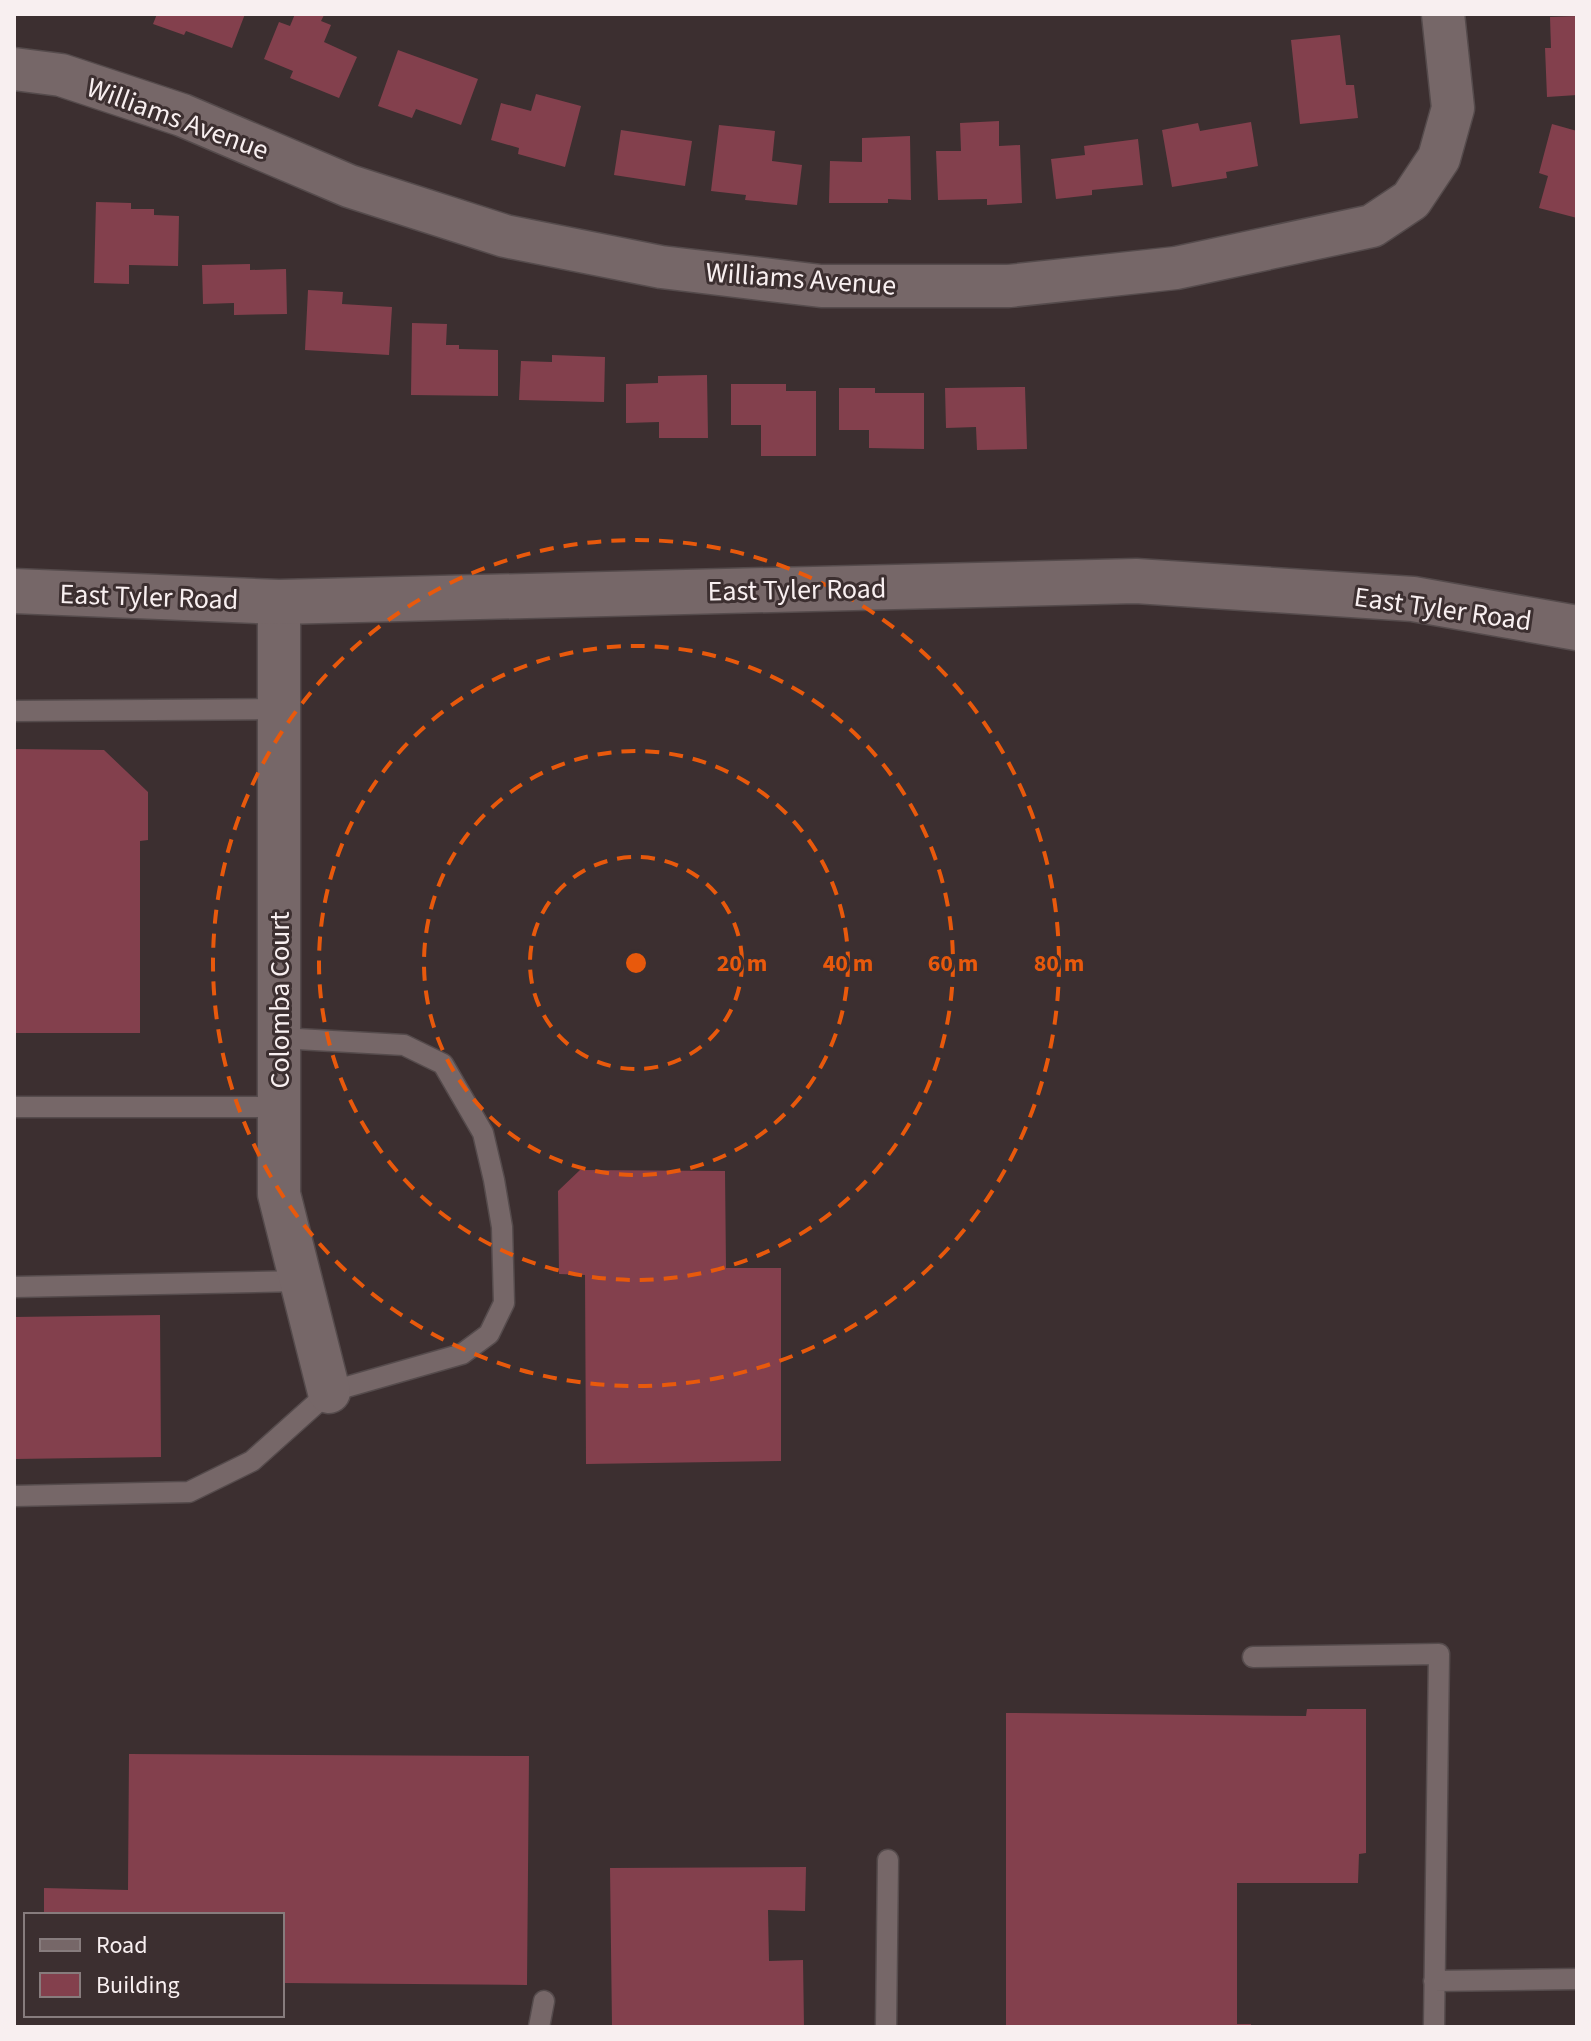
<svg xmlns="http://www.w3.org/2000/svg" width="1591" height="2041" viewBox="0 0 1591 2041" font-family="'Source Sans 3',sans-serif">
<rect width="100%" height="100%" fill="#3c2f30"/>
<path fill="#83404d" d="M 157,14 L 245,14 L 232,48 L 186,31 L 184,35 L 153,24 Z
M 295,14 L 324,15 L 321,21 L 331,25 L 324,42 L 357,57 L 339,98 L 290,78 L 293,71 L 264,59 L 279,22 L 290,26 Z
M 1577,16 L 1577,95 L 1547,97 L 1545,48 L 1551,48 L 1550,17 Z
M 1340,35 L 1346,85 L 1354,85 L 1358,118 L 1300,124 L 1291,40 Z
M 398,50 L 478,79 L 461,125 L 416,109 L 412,118 L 378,106 Z
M 536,94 L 581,106 L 565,167 L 518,154 L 519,148 L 491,140 L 501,103 L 531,111 Z
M 999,121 L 999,146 L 1020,145 L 1022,203 L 987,205 L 987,199 L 938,200 L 936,151 L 961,151 L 960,123 Z
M 1251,122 L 1258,166 L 1226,172 L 1227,178 L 1172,187 L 1162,130 L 1198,123 L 1200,131 Z
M 1552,124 L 1577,131 L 1577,218 L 1539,208 L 1548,176 L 1539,173 Z
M 719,125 L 775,131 L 772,161 L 802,165 L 797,205 L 745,200 L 746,195 L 711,191 Z
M 621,130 L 692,141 L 685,186 L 614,175 Z
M 910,136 L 911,200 L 888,199 L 888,203 L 829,203 L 830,161 L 862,162 L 862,138 Z
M 1138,139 L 1143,185 L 1092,190 L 1092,195 L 1056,199 L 1051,159 L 1085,155 L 1084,146 Z
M 96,202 L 131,203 L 131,209 L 154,209 L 154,215 L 179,216 L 178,266 L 129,265 L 129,284 L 94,283 Z
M 250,264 L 250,270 L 286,269 L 287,314 L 234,315 L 234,303 L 203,304 L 202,265 Z
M 308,290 L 343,292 L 342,304 L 392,307 L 389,355 L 305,350 Z
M 412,323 L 447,324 L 446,345 L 459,345 L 459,349 L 498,350 L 498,396 L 411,395 Z
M 552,355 L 605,357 L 604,402 L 519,400 L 521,361 L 552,362 Z
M 707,375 L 708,438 L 659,438 L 659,422 L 626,423 L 626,384 L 658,383 L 658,376 Z
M 731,384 L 786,384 L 786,391 L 816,391 L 816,456 L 761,456 L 761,425 L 731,425 Z
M 1025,387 L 1027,449 L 977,450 L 976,427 L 946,428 L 945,388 Z
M 839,388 L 875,388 L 875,393 L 924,393 L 924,449 L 869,448 L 869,430 L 839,430 Z
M 14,749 L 104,750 L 148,792 L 148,840 L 140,841 L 140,1033 L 14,1033 Z
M 580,1170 L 725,1171 L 726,1268 L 781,1268 L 781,1461 L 586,1464 L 585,1275 L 559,1274 L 558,1191 Z
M 160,1315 L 161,1457 L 14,1459 L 14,1317 Z
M 1307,1709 L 1366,1709 L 1366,1853 L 1359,1854 L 1358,1883 L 1237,1883 L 1237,2024 L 1251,2024 L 1251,2027 L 1006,2027 L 1006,1713 L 1306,1716 Z
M 129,1754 L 529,1756 L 527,1985 L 282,1983 L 282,1915 L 44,1915 L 44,1888 L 128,1890 Z
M 806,1867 L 805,1911 L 768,1910 L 769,1961 L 803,1960 L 804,2027 L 612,2027 L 610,1868 Z"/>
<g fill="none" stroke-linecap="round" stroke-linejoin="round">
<defs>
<path id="lane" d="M 14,711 L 279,709
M 14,1107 L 279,1107
M 14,1287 L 301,1281
M 14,1496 L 189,1492 L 252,1461 L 329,1392 L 462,1354 L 489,1334 L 504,1303 L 502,1227 L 494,1180 L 483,1133 L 443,1064 L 404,1045 L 279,1038
M 1253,1657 L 1439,1654 L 1434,2027
M 1434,1981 L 1577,1979
M 539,2027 L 544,2001
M 886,2027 L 888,1860"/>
<path id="street" d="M 14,69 L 61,75 L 182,115 L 349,186 L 505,236 L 661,267 L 821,286 L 1009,286 L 1176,268 L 1372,226 L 1411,200 L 1439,158 L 1453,108 L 1443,14
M 279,602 L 279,1194 L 329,1392"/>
<path id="secondary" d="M 14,591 L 279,602 L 1136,581 L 1413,599 L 1577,628"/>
</defs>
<use href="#lane" stroke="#554b4c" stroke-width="23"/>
<use href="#street" stroke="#554b4c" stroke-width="45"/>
<use href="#secondary" stroke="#554b4c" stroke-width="47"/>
<use href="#lane" stroke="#766768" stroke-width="20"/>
<use href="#street" stroke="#766768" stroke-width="42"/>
<use href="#secondary" stroke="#766768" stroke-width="44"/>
</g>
<g fill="none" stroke="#e8590c" stroke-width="4" stroke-dasharray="14 10">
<circle cx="636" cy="963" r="106"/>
<circle cx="636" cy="963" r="212"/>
<circle cx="636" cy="963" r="317"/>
<circle cx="636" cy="963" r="423"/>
</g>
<g text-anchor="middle" stroke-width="6" stroke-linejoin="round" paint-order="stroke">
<g font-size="28" fill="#f8eff0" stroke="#3c2f30">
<text transform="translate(178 118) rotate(20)" y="10">Williams Avenue</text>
<text transform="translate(801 278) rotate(4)" y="10">Williams Avenue</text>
<text transform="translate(797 589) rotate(-1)" y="10">East Tyler Road</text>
<text transform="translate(149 596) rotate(2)" y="10">East Tyler Road</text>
<text transform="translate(1443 608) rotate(8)" y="10">East Tyler Road</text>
<text transform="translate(279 1000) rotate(-90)" y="10">Colomba Court</text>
</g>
</g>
<circle cx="636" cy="963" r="12" fill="#e8590c" stroke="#3c2f30" stroke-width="4"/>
<g font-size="24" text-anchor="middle" font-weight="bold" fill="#e8590c" stroke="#3c2f30" stroke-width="6" stroke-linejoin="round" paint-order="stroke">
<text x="742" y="971">20 m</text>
<text x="848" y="971">40 m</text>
<text x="953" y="971">60 m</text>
<text x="1059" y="971">80 m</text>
</g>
<rect width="1591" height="2041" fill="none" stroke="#f8eff0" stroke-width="32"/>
<rect x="24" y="1913" width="260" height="104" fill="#3c2f30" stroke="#877c7d" stroke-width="2"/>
<rect x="40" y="1939" width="40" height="12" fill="#766768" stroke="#877c7d" stroke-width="2"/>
<text x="96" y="1953" font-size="24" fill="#f8eff0">Road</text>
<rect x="40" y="1973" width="40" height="24" fill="#83404d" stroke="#877c7d" stroke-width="2"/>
<text x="96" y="1993" font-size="24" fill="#f8eff0">Building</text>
</svg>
